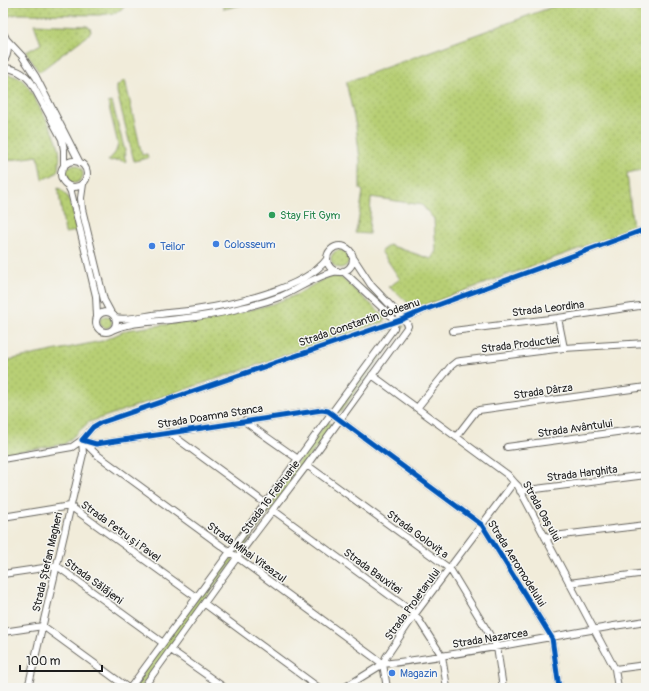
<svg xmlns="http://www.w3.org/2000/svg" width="649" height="691" viewBox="0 0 649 691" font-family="Pangolin,sans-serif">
<defs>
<pattern id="grass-dots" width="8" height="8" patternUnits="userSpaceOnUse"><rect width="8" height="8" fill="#b7cf74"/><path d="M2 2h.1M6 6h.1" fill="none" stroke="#9db164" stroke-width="1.8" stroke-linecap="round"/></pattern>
</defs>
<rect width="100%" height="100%" fill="#f6f6f2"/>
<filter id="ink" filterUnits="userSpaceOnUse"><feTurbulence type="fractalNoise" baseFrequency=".025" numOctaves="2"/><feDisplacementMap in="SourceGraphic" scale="8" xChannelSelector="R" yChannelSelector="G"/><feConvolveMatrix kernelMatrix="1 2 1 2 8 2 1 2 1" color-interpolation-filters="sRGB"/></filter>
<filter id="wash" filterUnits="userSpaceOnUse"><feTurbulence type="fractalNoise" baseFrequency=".012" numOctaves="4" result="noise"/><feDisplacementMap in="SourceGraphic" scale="16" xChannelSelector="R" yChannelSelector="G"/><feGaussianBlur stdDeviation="0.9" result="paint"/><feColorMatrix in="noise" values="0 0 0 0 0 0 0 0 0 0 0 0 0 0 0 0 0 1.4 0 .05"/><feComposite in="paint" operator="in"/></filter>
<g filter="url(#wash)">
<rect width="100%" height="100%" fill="#f1ecda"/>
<path fill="url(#grass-dots)" stroke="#6a7648" d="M 3,3 L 129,3 L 116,13 L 99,15 L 18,14 L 3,17 Z
M 221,3 L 249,3 L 224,9 Z
M 563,3 L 646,3 L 646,169 L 627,173 L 633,229 L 415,309 L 396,292 L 389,287 L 400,279 L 381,251 L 389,245 L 431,259 L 436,251 L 434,219 L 422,205 L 371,197 L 369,234 L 355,233 L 358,223 L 363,191 L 360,189 L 360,160 L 356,126 L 346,82 Z
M 34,24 L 87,26 L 90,28 L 91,31 L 89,34 L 39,72 L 26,52 L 41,44 Z
M 3,74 C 11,74 20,77 25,83 C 31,90 36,102 41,110 C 50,127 63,144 59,164 C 59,167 58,170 56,173 C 52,176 46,178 42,179 L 38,156 L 3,161 Z
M 125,80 L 142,155 L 147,154 L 148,158 L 134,161 L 117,92 L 117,86 Z
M 112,102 L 126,155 L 124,155 L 126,161 L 125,162 L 120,160 L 108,161 L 115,153 L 117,148 L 118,144 L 108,103 Z
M65 174a9 9 0 1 1 18 0a9 9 0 1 1-18 0Z
M 58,188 C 71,192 74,219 77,231 L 65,233 Z
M331 259a9 9 0 1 1 18 0a9 9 0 1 1-18 0Z
M 336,276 L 343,279 L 383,315 L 385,319 L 384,322 L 89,422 L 65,444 L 14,452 L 3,456 L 3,361 L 102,341 L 127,330 L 231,315 L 272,304 L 296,295 L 325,278 L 330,277 Z
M100 322a6 6 0 1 1 12 0a6 6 0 1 1-12 0Z
M 401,325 L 404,326 L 342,410 L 341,412 L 337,413 L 336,411 L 336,408 L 398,327 Z
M 329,422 L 332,426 L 241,551 L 238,553 L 235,549 L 326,423 Z
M 231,553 L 234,560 L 140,688 L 131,688 Z"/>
</g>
<g filter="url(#ink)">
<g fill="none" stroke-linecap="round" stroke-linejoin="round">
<defs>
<path id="minor" d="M 3,33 C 9,42 10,53 3,62
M 7,40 L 22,56 L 36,77 L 80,163
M 3,68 C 15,68 24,73 31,82 L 62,139 L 64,150 L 64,167
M61 174a13 13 0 1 1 26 0a13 13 0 1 1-26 0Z
M 83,184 L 81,198 L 82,209 L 104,300 L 111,313
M 68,186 L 71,192 L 96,296 L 97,316
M327 259a13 13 0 1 1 26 0a13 13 0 1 1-26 0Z
M 343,271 L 390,315 L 395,321
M96 322a10 10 0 1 1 20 0a10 10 0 1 1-20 0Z
M 115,318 C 130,321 146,315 161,314 C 172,312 184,312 195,310 C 230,305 305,289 327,259
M 558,318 L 564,348
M 112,330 C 133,321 156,322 178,319 C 199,317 220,314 241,308 C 255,305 269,301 282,296 C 300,288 317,275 337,271
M 453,331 L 558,318 L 646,305
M 372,375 L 508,475 L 514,482 L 518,486 L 615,669 L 618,688
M 417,408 L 451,366 L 456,362 L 461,361 L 564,348 L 646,343
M 244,421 L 298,459
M 168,432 L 265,503
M 456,437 L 476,411 L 479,410 L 646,387
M 82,440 L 96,444 L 322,410 L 328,411 L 482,525 L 552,638 L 559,688
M 83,441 L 96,454 L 383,664 L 387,688
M 507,447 L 646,428
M 3,459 L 8,458 L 72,447 L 82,440 L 93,427 L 100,423 L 403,319 L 424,310 L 646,229
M 307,465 L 450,569 L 497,647 L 503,688
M 520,491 L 646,475
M 273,510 L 415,614 L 442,656 L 447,688
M 3,517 L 70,506 L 196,597
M 545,537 L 646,525
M 3,574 L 57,566 L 163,643
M 569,583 L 646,573
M 205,604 L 319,688
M 3,632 L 43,626 L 128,688
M 171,650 L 225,688
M 383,664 C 472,654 558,634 646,621
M 615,669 L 646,665
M 28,688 L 83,454 L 82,440
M 130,688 L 394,328 L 395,321
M 143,688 L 241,552 L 307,465 L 408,326 L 407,323 L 371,285 L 352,256
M 344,688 L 383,664 L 386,657 L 415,614 L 514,482"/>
</defs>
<use href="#minor" stroke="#67655e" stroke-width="8"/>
<use href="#minor" stroke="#fff" stroke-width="6"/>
<defs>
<path id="cycleway" d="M 559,688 L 552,638 L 482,525 L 328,411 L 322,410 L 96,444 L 82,440 L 93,427 L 100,423 L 403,319 L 424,310 L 646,229"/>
</defs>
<use href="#cycleway" stroke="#f6f6f2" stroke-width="8"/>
<use href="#cycleway" stroke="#0057b8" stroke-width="5"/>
</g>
</g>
<circle fill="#2e9e5b" stroke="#f6f6f2" stroke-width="1.5" cx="272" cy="215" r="4"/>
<g fill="#3f7fe0" stroke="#f6f6f2" stroke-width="1.5">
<circle cx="216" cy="244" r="4"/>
<circle cx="152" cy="246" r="4"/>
<circle cx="392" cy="673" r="4"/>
</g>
<g text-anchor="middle" stroke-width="3" stroke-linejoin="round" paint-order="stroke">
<g font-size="11" fill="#27864d" stroke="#f6f6f2" text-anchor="start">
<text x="280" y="219">Stay Fit Gym</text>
</g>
<g font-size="11" fill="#366cbe" stroke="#f6f6f2" text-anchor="start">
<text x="224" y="248">Colosseum</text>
<text x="160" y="250">Teilor</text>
<text x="400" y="677">Magazin</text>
</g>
<g font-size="11" fill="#1c1c1c" stroke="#f6f6f2">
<text transform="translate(548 308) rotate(-7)" y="4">Strada Leordina</text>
<text transform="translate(359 322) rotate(-19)" y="4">Strada Constantin Godeanu</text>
<text transform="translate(520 344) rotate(-7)" y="4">Strada Productiei</text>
<text transform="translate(543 391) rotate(-8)" y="4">Strada Dârza</text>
<text transform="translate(210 416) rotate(-9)" y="4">Strada Doamna Stanca</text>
<text transform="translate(575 428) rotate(-8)" y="4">Strada Avântului</text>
<text transform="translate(582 473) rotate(-7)" y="4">Strada Harghita</text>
<text transform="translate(270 497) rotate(-53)" y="4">Strada 16 Februarie</text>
<text transform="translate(542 511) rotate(61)" y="4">Strada Oașului</text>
<text transform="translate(121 531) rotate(36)" y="4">Strada Petru și Pavel</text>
<text transform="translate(418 534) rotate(36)" y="4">Strada Golovița</text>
<text transform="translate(247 552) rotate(36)" y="4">Strada Mihai Viteazul</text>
<text transform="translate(47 562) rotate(-77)" y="4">Strada Ștefan Magheri</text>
<text transform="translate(517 563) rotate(58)" y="4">Strada Aeromodelului</text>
<text transform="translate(373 571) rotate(36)" y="4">Strada Bauxitei</text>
<text transform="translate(94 581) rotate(36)" y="4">Strada Sălăjeni</text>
<text transform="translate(412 604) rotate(-54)" y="4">Strada Proletarului</text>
<text transform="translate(490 638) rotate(-9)" y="4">Strada Nazarcea</text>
</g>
</g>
<rect width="649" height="691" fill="none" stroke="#f6f6f2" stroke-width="16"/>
<path d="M20 665v6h82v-6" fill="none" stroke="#1c1c1c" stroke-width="2"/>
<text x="26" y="665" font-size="12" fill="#1c1c1c" stroke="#f6f6f2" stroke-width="3" paint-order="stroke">100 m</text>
</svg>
